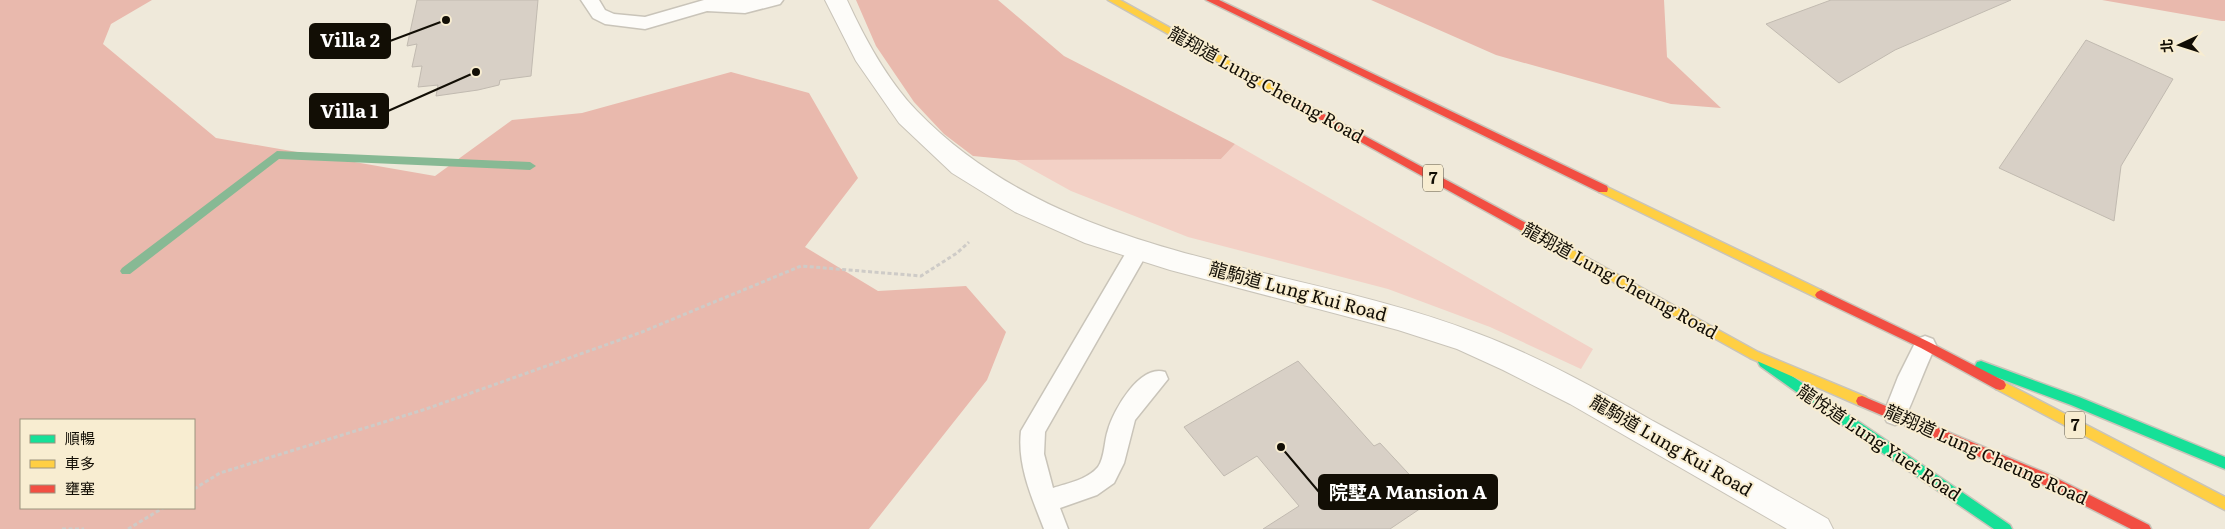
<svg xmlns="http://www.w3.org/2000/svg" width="2225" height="529" viewBox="0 0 2225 529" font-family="Literata,'Noto Sans TC',serif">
<rect width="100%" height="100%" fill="#efe9da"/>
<path fill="#f3d1c6" d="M 1235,144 L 1593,349 L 1581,369 L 1490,327 L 1388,289 L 1188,237 L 1071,191 L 1015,160 L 1221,159 Z"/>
<path fill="#e9b9ad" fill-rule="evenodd" d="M 0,0 L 152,0 L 111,24 L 103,44 L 216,138 L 435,176 L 512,120 L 582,113 L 731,72 L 809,93 L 858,178 L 805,247 L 878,291 L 966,286 L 1006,332 L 987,380 L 869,529 L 0,529 ZM 21,420 L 194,420 L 194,508 L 21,508 Z
M 856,0 L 998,0 L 1064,56 L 1235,144 L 1221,159 L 1015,160 L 973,156 L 944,134 L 914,102 L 876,46 Z
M 1371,0 L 1664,0 L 1667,57 L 1721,108 L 1671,104 L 1496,55 Z
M 2102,0 L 2225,0 L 2225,21 L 2222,21 Z"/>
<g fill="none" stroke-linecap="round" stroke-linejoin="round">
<path fill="#87b994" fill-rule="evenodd" d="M 277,151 L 530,162 L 536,166 L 530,170 L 279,159 L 130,274 L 122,274 L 120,271 L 122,268 Z"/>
</g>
<path fill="#d8d0c6" stroke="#c1bab0" d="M 417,0 L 538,0 L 531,76 L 500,80 L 499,85 L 478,90 L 436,96 L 438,85 L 418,87 L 422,66 L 412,67 L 417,44 L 407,46 Z
M 1831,0 L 2011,0 L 1895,50 L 1839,83 L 1766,24 Z
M 2086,40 L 2173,79 L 2121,166 L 2114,221 L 1999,168 Z
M 1298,361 L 1374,446 L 1380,443 L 1433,500 L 1390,529 L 1263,529 L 1299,506 L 1257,456 L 1224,476 L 1184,427 Z"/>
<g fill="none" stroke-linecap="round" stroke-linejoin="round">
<defs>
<path id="lane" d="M 581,0 L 599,0 L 605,10 L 614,14 L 645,17 L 704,0 L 783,0 L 780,4 L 745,13 L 707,11 L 645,29 L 605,24 L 593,18 Z
M 1138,242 L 1145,244 L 1149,250 L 1045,432 L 1044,454 L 1053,488 C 1068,483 1087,480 1098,467 C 1105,457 1104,441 1108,430 C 1114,409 1140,364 1165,372 L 1168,379 L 1135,420 L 1124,463 L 1114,483 L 1097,495 L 1060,508 L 1068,529 L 1044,529 C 1032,498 1017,465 1021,431 L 1131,244 Z
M 1925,336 L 1933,339 L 1936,345 C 1924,370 1915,397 1903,422 L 1895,425 L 1887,422 L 1883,415 L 1898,377 L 1917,339 Z"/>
<path id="street" d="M 825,0 L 847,0 C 865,39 887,80 917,111 C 1065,264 1292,261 1479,334 C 1540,357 1597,389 1653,421 C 1712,453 1770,486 1828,519 L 1833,529 L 1787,529 L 1570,404 L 1503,370 L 1457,349 L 1398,330 L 1170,270 L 1085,243 L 1015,212 L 952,173 L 899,123 L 856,61 Z"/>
<path id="fast" d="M 1764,357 L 2010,525 L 2012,529 L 1994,529 L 1865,441 L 1760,366 L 1758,362 L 1760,358 Z
M 1981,361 L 2079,397 L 2225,457 L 2225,469 L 2071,405 L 1977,370 L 1975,366 L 1977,362 Z"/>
<path id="slow" d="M 1108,0 L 1120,0 L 1300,100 L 1301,102 L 1296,105 L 1292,104 Z
M 1603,185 L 1825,292 L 1827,295 L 1825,298 L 1817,298 L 1599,192 L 1598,189 L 1599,186 Z
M 1524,223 L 1758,352 L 1866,397 L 1868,401 L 1866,405 L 1862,406 L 1858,405 L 1750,358 L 1520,230 L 1519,227 L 1520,224 Z
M 2000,380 L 2225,497 L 2225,510 L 1996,389 L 1994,385 L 1996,381 Z"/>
<path id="jam" d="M 1206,0 L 1219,0 L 1607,186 L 1608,189 L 1607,192 L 1599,192 Z
M 1296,99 L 1528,224 L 1529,227 L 1528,230 L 1520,230 L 1292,104 L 1291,102 Z
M 1821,290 L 1929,342 L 2004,381 L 2006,385 L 2004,389 L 2000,390 L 1996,389 L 1921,348 L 1817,298 L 1815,295 L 1817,292 Z
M 1862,396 L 2048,474 L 2149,525 L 2151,529 L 2131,529 L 2038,482 L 1858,405 L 1856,401 L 1858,397 Z"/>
</defs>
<use href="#lane" stroke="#c9c4b9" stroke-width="3"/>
<use href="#street" stroke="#c9c4b9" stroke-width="2"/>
<use href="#fast" stroke="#c9c4b9" stroke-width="3"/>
<use href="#slow" stroke="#c9c4b9" stroke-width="3"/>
<use href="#jam" stroke="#c9c4b9" stroke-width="3"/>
<path stroke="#cecbc7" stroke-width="3" stroke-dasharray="4 2.5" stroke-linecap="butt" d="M 194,489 L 220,473 L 426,409 L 642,332 L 801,266 L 921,276 L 957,253 L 969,242
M 62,529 L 84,529
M 128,529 L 163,508"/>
<use href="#lane" fill="#fdfcf9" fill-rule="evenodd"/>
<use href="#street" fill="#fdfcf9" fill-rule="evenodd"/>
<use href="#fast" fill="#16e098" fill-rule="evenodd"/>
<use href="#slow" fill="#ffcf43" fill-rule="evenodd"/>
<use href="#jam" fill="#f24e42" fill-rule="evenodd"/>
</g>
<g text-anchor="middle" stroke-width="4" stroke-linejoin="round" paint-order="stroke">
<g fill="#f8edd1" stroke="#575142" stroke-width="1">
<rect x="1423" y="164.5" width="20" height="27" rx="4"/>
<rect x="2065" y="411.5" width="20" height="27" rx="4"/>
</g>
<g font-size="16" font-weight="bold" fill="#120e05">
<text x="1433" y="184">7</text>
<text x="2075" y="431">7</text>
</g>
<g font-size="18" fill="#120e05" stroke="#f8edd1">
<text transform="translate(1266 85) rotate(29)" y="6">龍翔道 Lung Cheung Road</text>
<text transform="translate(1620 281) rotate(29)" y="6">龍翔道 Lung Cheung Road</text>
<text transform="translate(1298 292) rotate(15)" y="6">龍駒道 Lung Kui Road</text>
<text transform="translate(1879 443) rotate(34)" y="6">龍悅道 Lung Yuet Road</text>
<text transform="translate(1671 446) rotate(30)" y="6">龍駒道 Lung Kui Road</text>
<text transform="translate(1986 455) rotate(24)" y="6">龍翔道 Lung Cheung Road</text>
</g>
</g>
<path fill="none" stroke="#120e05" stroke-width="2" d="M446 20L390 41M476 72L388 111M1281 447L1319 492"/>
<g fill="#120e05" stroke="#f8edd1" stroke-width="2">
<circle cx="446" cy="20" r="5"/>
<circle cx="476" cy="72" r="5"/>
<circle cx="1281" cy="447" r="5"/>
</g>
<g fill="#120e05" stroke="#120e05" stroke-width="2">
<rect x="310" y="24" width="80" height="34" rx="5"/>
<rect x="310" y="94" width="78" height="34" rx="5"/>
<rect x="1319" y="475" width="178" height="34" rx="5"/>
</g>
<g font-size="19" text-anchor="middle" font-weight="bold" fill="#fff">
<text x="350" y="47">Villa 2</text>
<text x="349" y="118">Villa 1</text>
<text x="1408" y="499">院墅A Mansion A</text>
</g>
<rect x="20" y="419" width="175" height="90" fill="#f8edd1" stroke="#9c947f"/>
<rect x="30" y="435" width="25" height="8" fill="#16e098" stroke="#9c947f"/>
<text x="65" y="444" font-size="15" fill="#120e05">順暢</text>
<rect x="30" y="460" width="25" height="8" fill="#ffcf43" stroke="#9c947f"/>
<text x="65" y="469" font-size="15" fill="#120e05">車多</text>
<rect x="30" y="485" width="25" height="8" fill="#f24e42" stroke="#9c947f"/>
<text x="65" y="494" font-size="15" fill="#120e05">壅塞</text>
<g transform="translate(2180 45) rotate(266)" stroke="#f8edd1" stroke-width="4" paint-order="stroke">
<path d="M0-4L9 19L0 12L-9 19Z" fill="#120e05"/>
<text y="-8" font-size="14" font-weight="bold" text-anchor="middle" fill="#120e05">北</text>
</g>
</svg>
